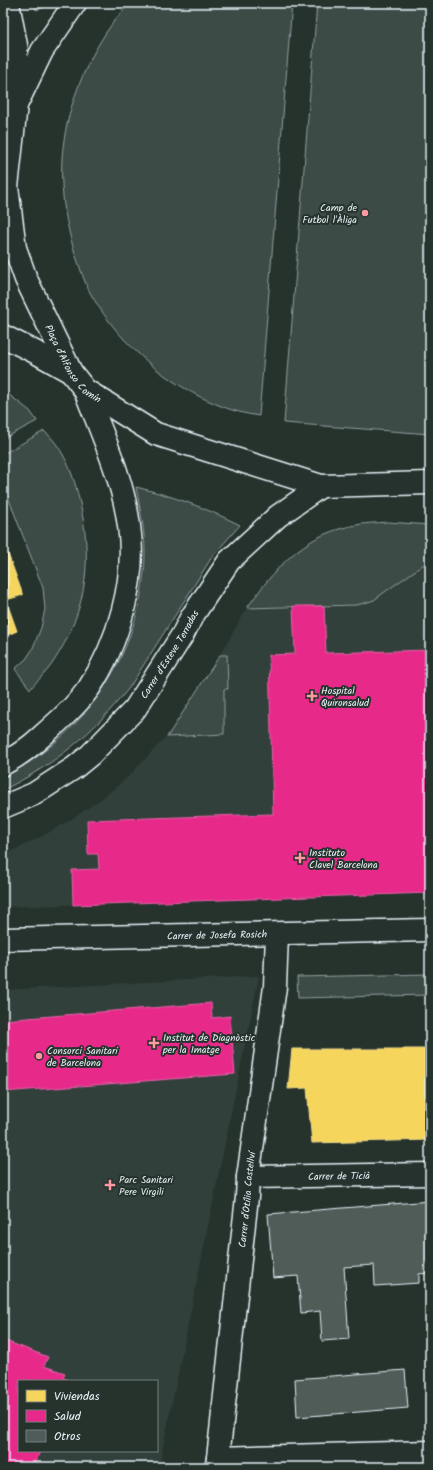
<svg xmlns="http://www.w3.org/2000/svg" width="433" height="1470" viewBox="0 0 433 1470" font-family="Kalam,sans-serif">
<rect width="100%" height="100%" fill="#26332d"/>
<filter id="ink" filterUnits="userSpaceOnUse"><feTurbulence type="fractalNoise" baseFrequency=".025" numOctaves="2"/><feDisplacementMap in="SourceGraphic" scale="8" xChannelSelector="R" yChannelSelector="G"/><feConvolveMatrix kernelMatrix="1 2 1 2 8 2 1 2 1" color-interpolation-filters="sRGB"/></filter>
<g filter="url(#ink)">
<path fill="#333f3a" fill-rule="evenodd" d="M 388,522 L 430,525 L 430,893 L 3,907 L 3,854 L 16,849 L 46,834 L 75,817 L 101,799 L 127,778 L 166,737 L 220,655 L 247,608 L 274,572 L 300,548 L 332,531 L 351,526 Z
M 259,976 L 159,1467 L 3,1467 L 3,990 ZM 19,1381 L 157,1381 L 157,1451 L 19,1451 Z"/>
<path fill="#3e4b47" stroke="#939ea0" d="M 34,3 L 49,3 L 45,7 L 36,10 Z
M 130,3 L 292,3 L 259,416 C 246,414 233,411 221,406 C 167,385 121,345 92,296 C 87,288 83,277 80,268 C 67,232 60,196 62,158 C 65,112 85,61 112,24 C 118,16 124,10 130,3 Z
M 317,3 L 430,3 L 430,434 L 284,423 Z
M 3,390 L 30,411 L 37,421 L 3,439 Z
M 44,431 C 61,444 72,471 77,491 C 94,554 89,609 52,664 C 46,673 37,681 30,689 L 15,669 L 26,659 L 32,650 L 41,628 L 45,609 L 43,588 L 3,484 L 3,454 Z
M 136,487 C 173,496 206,508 240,525 L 212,557 L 129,688 C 91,735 57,763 3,790 L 3,778 C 72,741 121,682 139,605 C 142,588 145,571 145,553 C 145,531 140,509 136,487 Z
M 388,522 L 430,525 L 430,560 L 382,594 L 374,600 L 365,603 L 356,605 L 247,608 C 274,570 301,536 351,526 C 363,523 375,523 388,522 Z
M 220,655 L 227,655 L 228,689 L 224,689 L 224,734 L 167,737 Z
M 430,974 L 430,995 L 298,998 L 297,977 Z"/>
<path fill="#f6d55c" stroke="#f2dd8b" d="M 3,540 L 23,595 L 6,600 L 17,631 L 3,637 Z
M 292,1049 L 430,1049 L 430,1140 L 312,1143 L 307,1088 L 288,1089 Z"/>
<path fill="#e7298a" stroke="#e765ab" d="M 293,606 L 324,606 L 326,653 L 430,650 L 430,893 L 73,905 L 72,870 L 99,869 L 98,854 L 88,854 L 87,820 L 273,814 L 269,655 L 295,654 Z
M 211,1003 L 212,1018 L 230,1016 L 235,1074 L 3,1092 L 3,1020 Z
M 3,1340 L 48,1357 L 44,1366 L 65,1373 L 63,1378 L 67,1379 L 66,1381 L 19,1381 L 19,1451 L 40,1451 L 34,1467 L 3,1467 Z"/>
<path fill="#505c59" stroke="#e8f1f8" d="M 430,1201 L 430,1273 L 419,1274 L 419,1283 L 375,1286 L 374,1265 L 344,1267 L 349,1339 L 322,1341 L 320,1311 L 301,1313 L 298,1276 L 273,1278 L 268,1214 Z
M 405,1370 L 408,1408 L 297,1417 L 295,1379 Z"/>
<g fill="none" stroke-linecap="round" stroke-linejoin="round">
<defs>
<g id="street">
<path d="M 3,336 L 39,354 L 71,372"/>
<path id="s1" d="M 3,939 L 430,930"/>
<path id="s2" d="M 248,1177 L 430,1174"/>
<path d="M 218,1458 L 430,1452"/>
<path id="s3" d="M 217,1467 L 247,1197 L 248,1177 L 275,987 L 277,934"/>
</g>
<g id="secondary">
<path d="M 8,3 L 16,45 L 16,99"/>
<path id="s4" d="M 75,3 L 42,51 L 16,105 L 7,187 L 15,248 L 26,279 L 71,372 L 85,390 L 156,434 L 251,464 L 321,486 L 430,483"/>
<path d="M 3,764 C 18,756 30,747 42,736 C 59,721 76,706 89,688 C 118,644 137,579 129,526 C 123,479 102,434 85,390"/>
<path id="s5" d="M 3,807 L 34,794 L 74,768 L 90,755 L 135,709 L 183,634 L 191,618 L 229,561 L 278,516 L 321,486"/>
</g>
</defs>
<use href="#street" stroke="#e8f1f8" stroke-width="25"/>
<use href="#secondary" stroke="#e8f1f8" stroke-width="25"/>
<use href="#street" stroke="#26332d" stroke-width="22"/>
<use href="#secondary" stroke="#26332d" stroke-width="22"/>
</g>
</g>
<g fill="#ff9aa2" stroke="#26332d" stroke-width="1.5">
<circle cx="365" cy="213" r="4"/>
<path d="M310 690h4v4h4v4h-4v4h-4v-4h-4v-4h4z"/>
<path d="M298 852h4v4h4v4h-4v4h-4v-4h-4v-4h4z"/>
<path d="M152 1037h4v4h4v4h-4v4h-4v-4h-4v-4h4z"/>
<circle cx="39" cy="1056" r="4"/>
<path d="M108 1179h4v4h4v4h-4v4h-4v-4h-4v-4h4z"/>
</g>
<g text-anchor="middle" stroke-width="4" stroke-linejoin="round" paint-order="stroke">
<g font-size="10" fill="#e8f1f8" stroke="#26332d" text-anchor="start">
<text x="357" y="211" text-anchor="end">Camp de<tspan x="357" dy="12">Futbol l'Àliga</tspan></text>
<text x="321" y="694">Hospital<tspan x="321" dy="12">Quironsalud</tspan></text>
<text x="309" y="856">Instituto<tspan x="309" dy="12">Clavel Barcelona</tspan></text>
<text x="163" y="1041">Institut de Diagnòstic<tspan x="163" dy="12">per la Imatge</tspan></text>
<text x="47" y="1054">Consorci Sanitari<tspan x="47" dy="12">de Barcelona</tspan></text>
<text x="119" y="1183">Parc Sanitari<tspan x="119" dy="12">Pere Virgili</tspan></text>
</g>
<g font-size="10" fill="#e8f1f8" stroke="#26332d">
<text dy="4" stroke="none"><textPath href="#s4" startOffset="393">Plaça d'Alfonso Comín</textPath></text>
<text dy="4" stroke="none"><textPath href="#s5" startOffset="231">Carrer d'Esteve Terradas</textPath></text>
<text dy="4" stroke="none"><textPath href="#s1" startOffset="214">Carrer de Josefa Rosich</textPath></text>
<text dy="4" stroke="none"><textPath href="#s2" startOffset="91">Carrer de Ticià</textPath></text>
<text dy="4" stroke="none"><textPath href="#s3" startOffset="269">Carrer d'Otília Castellví</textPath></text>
</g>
</g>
<rect width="433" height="1470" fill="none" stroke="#26332d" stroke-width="16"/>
<rect x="8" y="8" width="417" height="1454" fill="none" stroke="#e8f1f8" stroke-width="1.5" filter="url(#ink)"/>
<rect x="18" y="1380" width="140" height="72" fill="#26332d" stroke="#747f7e"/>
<rect x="26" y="1390" width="20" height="12" fill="#f6d55c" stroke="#747f7e"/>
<text x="54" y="1400" font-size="12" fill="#e8f1f8">Viviendas</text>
<rect x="26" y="1410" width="20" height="12" fill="#e7298a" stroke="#747f7e"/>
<text x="54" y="1420" font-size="12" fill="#e8f1f8">Salud</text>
<rect x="26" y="1430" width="20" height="12" fill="#505c59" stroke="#747f7e"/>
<text x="54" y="1440" font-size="12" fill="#e8f1f8">Otros</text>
</svg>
